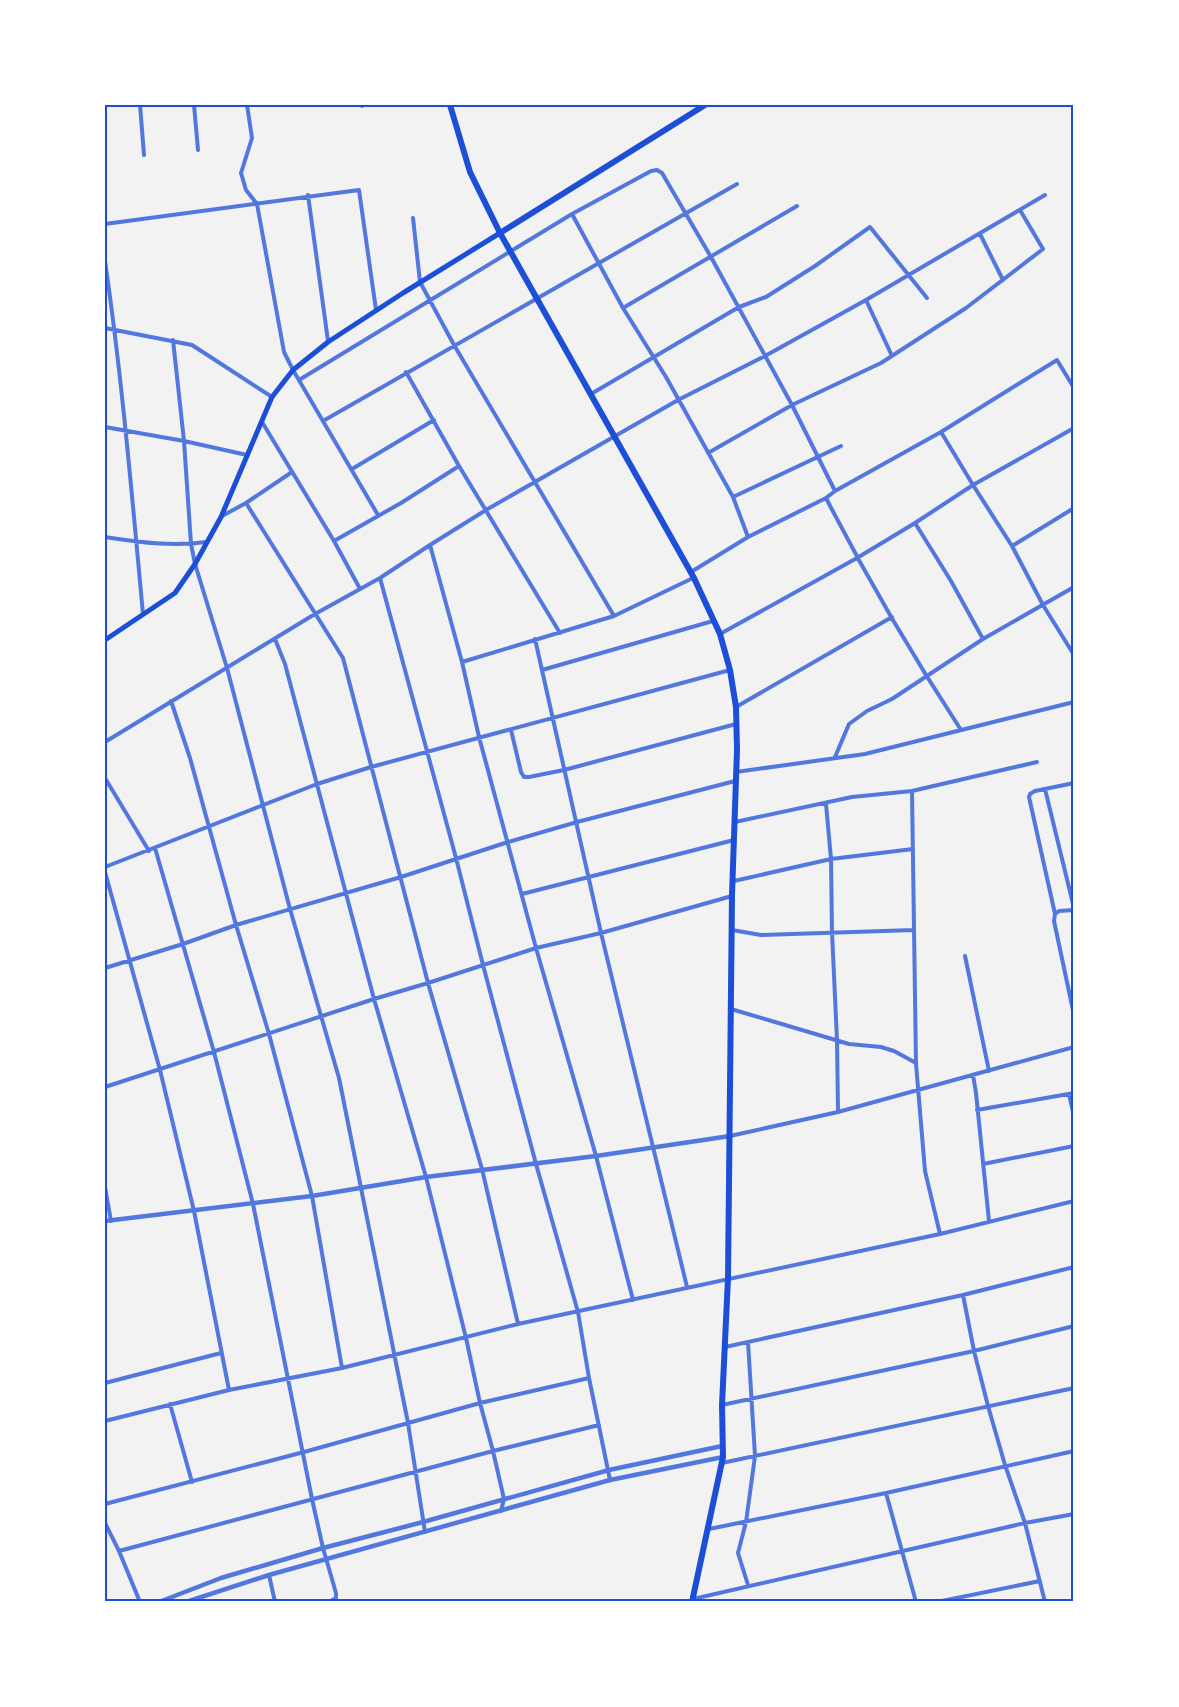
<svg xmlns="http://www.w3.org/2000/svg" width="1179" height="1707" viewBox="0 0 1179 1707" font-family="'DM Sans',sans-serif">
<rect width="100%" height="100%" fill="#f2f2f2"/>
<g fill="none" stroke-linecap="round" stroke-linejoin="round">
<path stroke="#5277de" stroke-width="4" d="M 140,105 L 144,155
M 194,105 L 198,150
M 247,105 L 252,138 L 241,173 L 246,190 L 257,204 L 284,352 L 293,370 L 378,515
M 362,105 L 362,106
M 308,195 L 328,341
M 572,214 L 623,308 L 666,377 L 733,497 L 748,537
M 413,218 L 420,282 L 454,345 L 614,616
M 105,224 L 359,190 L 376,310
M 980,234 L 1003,280
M 105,261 C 122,378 132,496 143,614
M 866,300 L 892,356
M 623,308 L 797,206
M 105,328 L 192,345 L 272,397
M 173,340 L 184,441 L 191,544 L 195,564 L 227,668 L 290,909 L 339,1078 L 408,1423 L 425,1532
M 406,372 L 459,466 L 560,633
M 299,380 L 572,214 L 651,171 L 657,170 L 662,173 L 711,257 L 792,405 L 835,491
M 591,394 L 739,307 L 766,297 L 815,266 L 870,227 L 927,298
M 323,421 L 737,184
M 262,422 L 334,541 L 359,587
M 105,427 L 184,441 L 247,455
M 941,432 L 973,485 L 1012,546 L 1043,605 L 1074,655
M 708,453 L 792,405 L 881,363 L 966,308 L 1043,249 L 1020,210
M 352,469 L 434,420
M 733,497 L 841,446
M 826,498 C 867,578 912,655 961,730
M 246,503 L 343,658 L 428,983 L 482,1169 L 518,1324
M 222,516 L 246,503 L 292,472
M 915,523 L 951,581 L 983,639
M 105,537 C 138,542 173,547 206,542
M 334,541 L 401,503 L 459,466
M 430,545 L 462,662 L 479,737 L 536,948 L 596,1156 L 633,1300
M 1012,546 L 1074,508
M 691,572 L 748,537 L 826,498 L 835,491 L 941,432 L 1057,360 L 1074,388
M 380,578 L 456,858 L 483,965 L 536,1164 L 578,1312 L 589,1378 L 610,1480
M 720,634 L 857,558 L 915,523 L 973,485 L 1074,428
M 275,639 L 285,664 L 374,999 L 426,1177 L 466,1338 L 480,1403 L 493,1451 L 504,1499 L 501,1511
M 535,639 L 601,933 L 687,1287
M 462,662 L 614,616 L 693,578
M 542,670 L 713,621
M 171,701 L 190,758 L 236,925 L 269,1034 L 312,1196 L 342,1368
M 736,707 L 892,617
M 511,730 L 521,772 L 524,777 L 529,777 L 564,770 L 736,724
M 105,742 L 315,614 L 380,578 L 430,545 L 486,510 L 678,400 L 765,356 L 866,300 L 1045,195
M 835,757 L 849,724 L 867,711 L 892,699 L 983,639 L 1074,587
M 736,772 L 865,754 L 1074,702
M 105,778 L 149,851
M 1074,783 L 1035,791 L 1030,794 L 1029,797 L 1055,914 L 1054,921 L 1074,1015
M 1045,789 L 1074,908
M 912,791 L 916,1064 L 925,1171 L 940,1234
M 826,804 L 831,859 L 832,932 L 837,1040 L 838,1111
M 735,822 L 852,797 L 912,791 L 1037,762
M 155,848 L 214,1052 L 253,1204 L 312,1499 L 323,1548 L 336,1593 L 336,1598 L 329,1602
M 105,867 L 317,784 L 371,767 L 730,670
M 105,872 L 160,1070 L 194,1211 L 229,1390
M 734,881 L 831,859 L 913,849
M 522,894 L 734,840
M 1055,914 L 1059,911 L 1074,910
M 732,930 L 761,935 L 914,930
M 965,956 L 989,1071
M 105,968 L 183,944 L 236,925 L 401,877 L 508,842 L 577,822 L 735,781
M 731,1009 L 849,1044 L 881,1047 L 894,1051 L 916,1063
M 973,1075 L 976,1093 L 989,1221
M 105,1087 L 374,999 L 428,983 L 536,948 L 601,933 L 732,896
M 1069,1094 L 1074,1116
M 977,1110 L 1074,1093
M 730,1136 L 838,1112 L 1074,1047
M 983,1164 L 1074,1146
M 105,1187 L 111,1221
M 963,1295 L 974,1351 L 988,1406 L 1005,1465 L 1025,1523 L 1045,1602
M 748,1342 L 755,1456 L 746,1522 L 738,1553 L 748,1585
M 725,1347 L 963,1295 L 1074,1267
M 105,1383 L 221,1353
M 170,1404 L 192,1482
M 722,1405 L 974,1351 L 1074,1326
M 105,1421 L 229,1390 L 342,1368 L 518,1324 L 940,1234 L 1074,1201
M 722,1463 L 1074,1388
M 886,1493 L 916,1602
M 105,1504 L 304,1452 L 480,1403 L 589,1378
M 105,1523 L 119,1551 L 140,1602
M 709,1529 L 886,1493 L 1074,1451
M 119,1551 L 493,1451 L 599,1425
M 269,1575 L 275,1602
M 693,1599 L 1025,1523 L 1074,1514
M 937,1602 L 1040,1581"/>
<path stroke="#5277de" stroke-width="4.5" d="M 105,1221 L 312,1196 L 426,1177 L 596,1156 L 730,1136
M 159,1602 L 221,1578 L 323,1548 L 423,1522 L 609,1470 L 722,1446
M 186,1602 L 269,1575 L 610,1480 L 723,1457"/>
<path stroke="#1d4ed8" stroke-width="5" d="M 105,640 L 175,593 L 195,564 L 221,517 L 272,397 L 293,370 L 328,342 L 403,293 L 500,233"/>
<path stroke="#1d4ed8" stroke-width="6" d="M 450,105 L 470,172 L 500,233 L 694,578 L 720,634 L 730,670 L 736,707 L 737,750 L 732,895 L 728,1278 L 722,1405 L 723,1457 L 692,1602
M 500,233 L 705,105"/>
</g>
<rect width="1179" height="1707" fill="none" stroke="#ffffff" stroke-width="213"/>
<rect x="106" y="106" width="966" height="1494" fill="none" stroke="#1d4ed8" stroke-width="2"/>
</svg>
